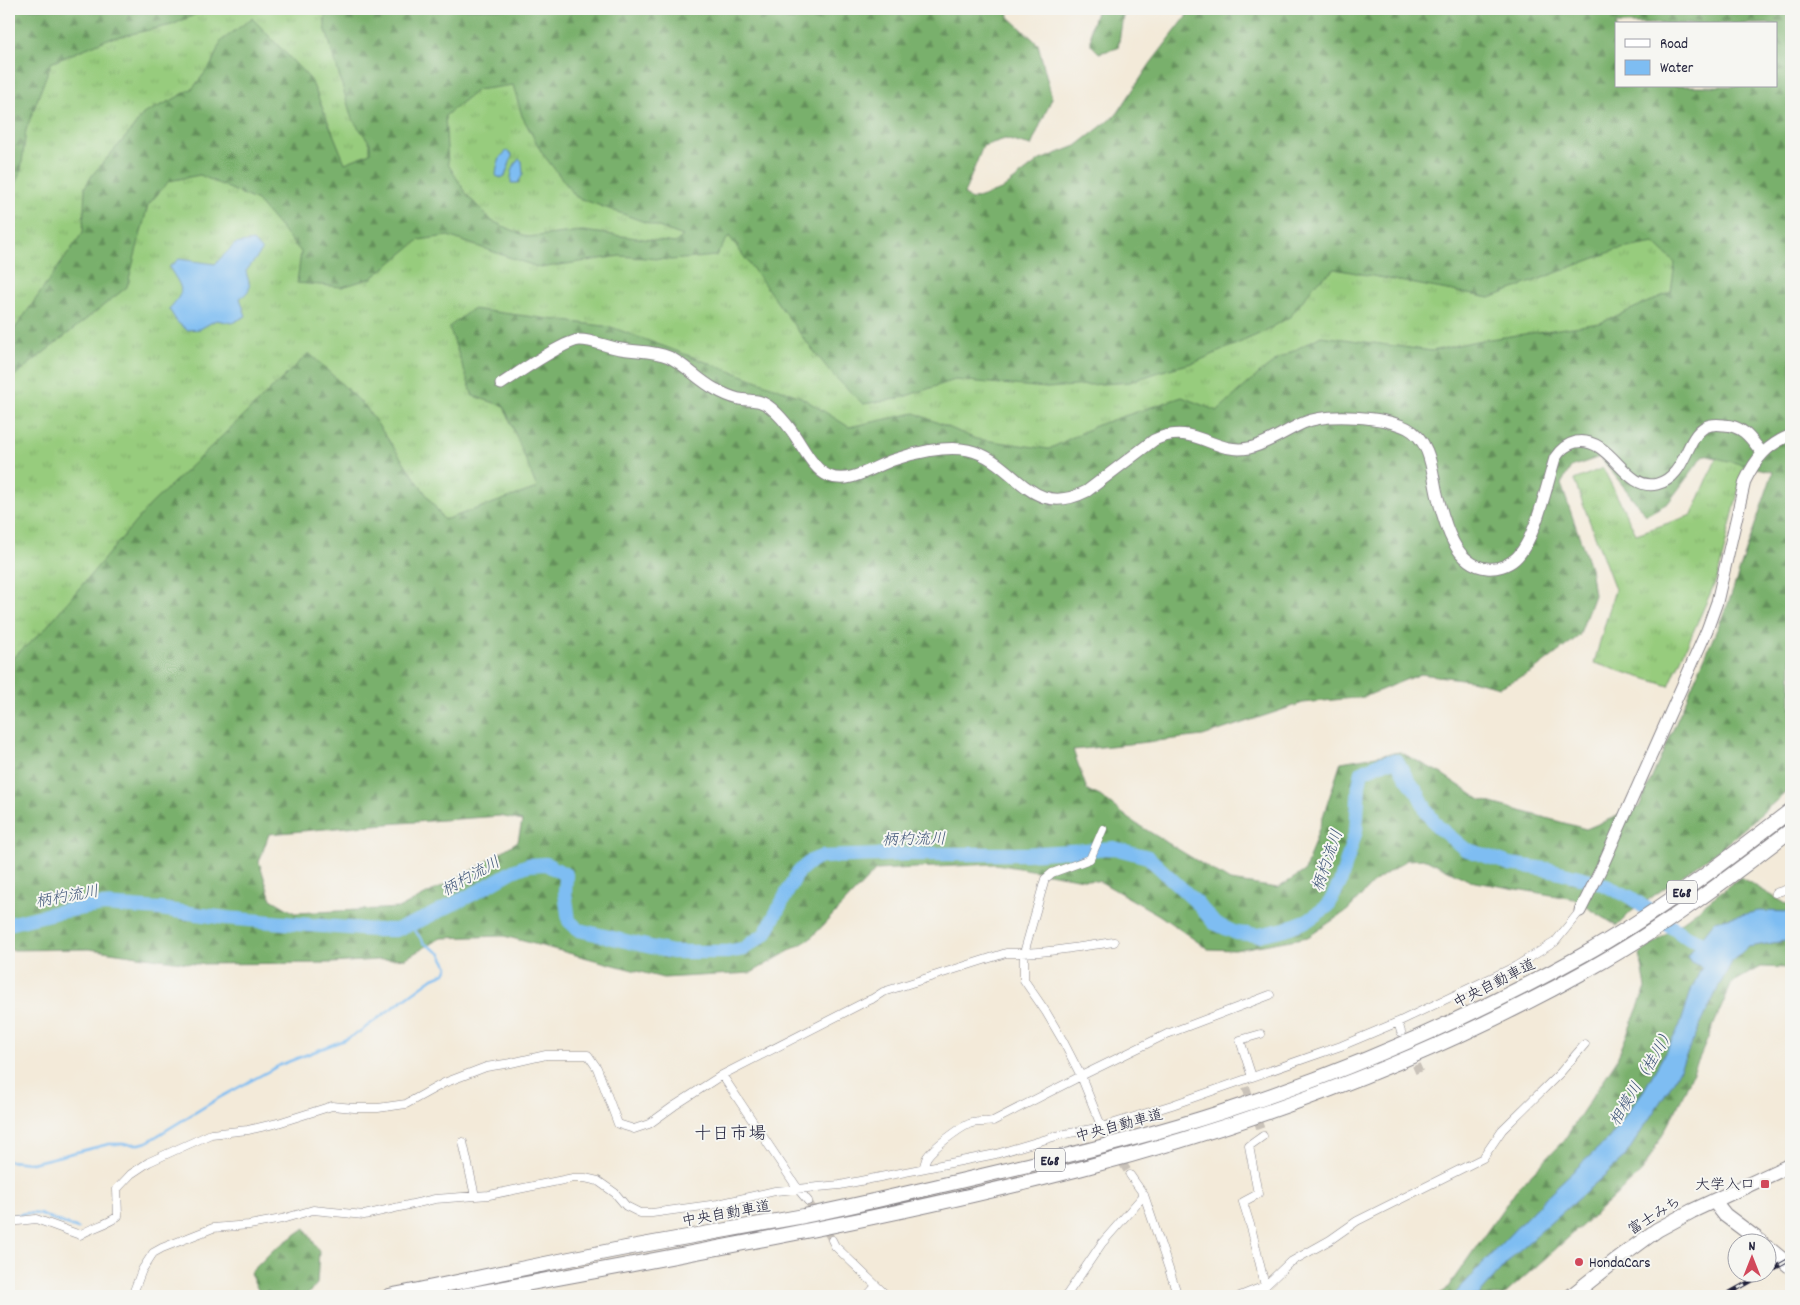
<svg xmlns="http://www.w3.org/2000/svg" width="1800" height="1305" viewBox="0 0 1800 1305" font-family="Dekko,'Klee One',sans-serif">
<defs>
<pattern id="grass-tufts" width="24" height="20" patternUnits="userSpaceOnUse" patternTransform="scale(1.25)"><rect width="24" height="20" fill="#97cc7d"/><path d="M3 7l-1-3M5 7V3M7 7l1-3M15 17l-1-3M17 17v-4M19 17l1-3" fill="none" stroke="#82af6d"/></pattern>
<pattern id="forest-firs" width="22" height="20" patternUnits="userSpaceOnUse" patternTransform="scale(1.25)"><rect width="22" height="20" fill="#79b06c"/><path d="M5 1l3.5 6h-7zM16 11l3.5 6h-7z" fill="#638f5a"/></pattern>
</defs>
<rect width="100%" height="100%" fill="#f6f6f2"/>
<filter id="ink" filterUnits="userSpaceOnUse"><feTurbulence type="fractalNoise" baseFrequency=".02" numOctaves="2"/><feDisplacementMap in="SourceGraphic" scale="10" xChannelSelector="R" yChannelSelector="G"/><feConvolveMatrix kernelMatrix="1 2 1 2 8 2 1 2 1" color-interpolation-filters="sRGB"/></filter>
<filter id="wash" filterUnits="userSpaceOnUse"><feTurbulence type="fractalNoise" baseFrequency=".0096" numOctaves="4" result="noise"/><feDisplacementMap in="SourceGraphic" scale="20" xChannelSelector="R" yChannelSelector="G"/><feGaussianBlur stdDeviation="1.12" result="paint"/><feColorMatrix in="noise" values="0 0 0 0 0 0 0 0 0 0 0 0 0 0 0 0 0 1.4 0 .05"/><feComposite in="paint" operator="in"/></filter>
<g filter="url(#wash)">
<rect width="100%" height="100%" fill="#f3ead9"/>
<path fill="url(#grass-tufts)" stroke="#5c775c" d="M 9,9 L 602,9 L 923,247 L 1616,86 L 1791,340 L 617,607 L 9,740 Z
M 1717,457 L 1746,459 L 1718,576 L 1669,686 L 1594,663 L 1615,589 L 1574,480 L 1603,468 L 1636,534 L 1692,515 Z"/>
<path fill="url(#forest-firs)" stroke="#4e6954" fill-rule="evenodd" d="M 9,9 L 207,9 L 172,25 L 108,39 L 51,63 L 26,130 L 21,171 L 9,202 Z
M 325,9 L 1008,9 L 1009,17 L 1038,44 L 1052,98 L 1031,146 L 1005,139 L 983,146 L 964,194 L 971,200 L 1001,190 L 1040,160 L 1076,146 L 1117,114 L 1150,64 L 1186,17 L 1188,9 L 1791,9 L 1791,788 L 1719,850 L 1632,911 L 1617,926 L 1574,899 L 1470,881 L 1426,859 L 1407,860 L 1375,881 L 1348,910 L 1308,937 L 1235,950 L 1208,949 L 1159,915 L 1101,882 L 995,864 L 876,870 L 810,939 L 751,973 L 663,978 L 504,936 L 441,938 L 406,958 L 332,963 L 195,964 L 89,949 L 9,950 L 9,661 L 42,632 L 149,506 L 309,353 L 365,406 L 444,520 L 537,488 L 504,406 L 473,396 L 449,327 L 472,309 L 611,327 L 801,397 L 849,427 L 915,413 L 976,439 L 1049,449 L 1097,425 L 1182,397 L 1217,411 L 1261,372 L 1280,358 L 1321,336 L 1432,351 L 1476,341 L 1600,323 L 1671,292 L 1675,263 L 1654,243 L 1616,250 L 1490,298 L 1335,269 L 1315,284 L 1291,316 L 1266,331 L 1196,362 L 1162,371 L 1130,382 L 1047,388 L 955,380 L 897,399 L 863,404 L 833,375 L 804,339 L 729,236 L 716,256 L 671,260 L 620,256 L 540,268 L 448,236 L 419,240 L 372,278 L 342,287 L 297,283 L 301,252 L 257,201 L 200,175 L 169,181 L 148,205 L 127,287 L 9,380 L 9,337 L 83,232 L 85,187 L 93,174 L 129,133 L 143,114 L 172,100 L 193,88 L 211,65 L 221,41 L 252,18 L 311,80 L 345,163 L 370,153 L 370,143 L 352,119 L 325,27 ZM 1616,24 L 1776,24 L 1776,86 L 1616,86 ZM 513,85 L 522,116 L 542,153 L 576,197 L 683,236 L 675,243 L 583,231 L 528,237 L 492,221 L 467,195 L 448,164 L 445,116 L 477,90 ZM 1704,455 L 1773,472 L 1728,604 L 1639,807 L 1586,829 L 1481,800 L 1442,774 L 1400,752 L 1341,762 L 1305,871 L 1278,888 L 1230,881 L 1135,823 L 1100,796 L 1087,790 L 1073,750 L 1203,736 L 1303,703 L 1364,697 L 1420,674 L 1470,680 L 1500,687 L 1532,672 L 1579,636 L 1594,595 L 1590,567 L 1561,484 L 1571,467 L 1600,457 L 1646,515 L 1668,503 ZM 500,816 L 522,821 L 518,841 L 478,867 L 400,908 L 295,913 L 271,899 L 259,862 L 269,834 L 358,826 Z
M 1097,9 L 1124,9 L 1118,48 L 1099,53 L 1091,45 L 1091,27 Z
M 1740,877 L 1788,905 L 1791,903 L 1791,968 L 1760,967 L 1732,983 L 1681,1100 L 1642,1172 L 1503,1296 L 1436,1296 L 1446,1290 L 1516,1190 L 1564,1140 L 1616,1061 L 1646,988 L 1640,954 Z
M 305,1228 L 319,1251 L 317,1284 L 306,1296 L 261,1296 L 250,1273 L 272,1251 Z"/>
<path fill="#7ebdf2" stroke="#507096" d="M 507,151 L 512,154 C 512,160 507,168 505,176 L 501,178 L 496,176 C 497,166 498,157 507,151 Z
M 519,159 L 522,161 L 523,174 L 518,183 L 511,183 C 511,174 512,166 519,159 Z
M 253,241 L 262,251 L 246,271 C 249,285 254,289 240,298 L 246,316 L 232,323 L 216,320 L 200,329 L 187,330 L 177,322 L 169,309 C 187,289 182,289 169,267 L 179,259 L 215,264 L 235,244 Z
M 1759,911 L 1791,912 L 1791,940 L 1748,947 L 1733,960 L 1719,986 L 1675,1079 L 1624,1158 L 1515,1254 L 1478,1296 L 1453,1296 L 1496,1249 L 1552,1191 L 1609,1138 L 1644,1090 L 1680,1026 L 1692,988 L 1702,967 L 1691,962 L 1687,956 L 1715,921 Z"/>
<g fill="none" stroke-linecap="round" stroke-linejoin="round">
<path stroke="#7ebdf2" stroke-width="2.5" d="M 9,1161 L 32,1163 L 109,1144 L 140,1144 L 147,1142 L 219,1098 L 280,1065 L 344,1040 L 358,1033 L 433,978 L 445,973 L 448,967 L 441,954 L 424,943 L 411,925
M 9,1217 L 26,1213 L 39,1214 L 78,1229"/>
<path stroke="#7ebdf2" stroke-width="14" d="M 9,924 L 58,912 L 103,905 L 160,909 L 226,918 L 296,924 L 375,930 L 396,930 L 423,919 L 475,893 L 513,871 L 528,865 L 546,864 L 566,875 L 565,892 L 569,921 L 579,930 L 672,952 L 727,952 L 743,949 L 765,934 L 798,872 L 811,861 L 821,857 L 911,854 L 1026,854 L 1114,848 L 1148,857 L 1197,903 L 1214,923 L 1236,933 L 1259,935 L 1285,929 L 1308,920 L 1328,906 L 1340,883 L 1356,831 L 1359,785 L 1362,772 C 1374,766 1383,760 1397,761 L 1406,777 L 1419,795 L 1427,812 L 1438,827 L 1465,849 L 1510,864 L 1552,870 L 1598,882 L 1630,897 L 1683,935 L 1716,948"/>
</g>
</g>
<g filter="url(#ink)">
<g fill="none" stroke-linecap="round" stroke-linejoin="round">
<path stroke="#c9c2b9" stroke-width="8" stroke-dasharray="8 4" stroke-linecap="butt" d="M 1411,1054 L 1420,1074
M 1246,1087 L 1263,1136
M 1104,1133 L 1130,1175
M 808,1201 L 832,1240"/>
<defs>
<path id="street" d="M 1103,829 L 1090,859 L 1052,873 L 1045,879 L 1024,953 L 1024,980 L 1046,1012 L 1063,1041 L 1081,1076 L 1104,1133
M 1775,893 L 1791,888
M 1398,1022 L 1401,1032
M 722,1075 L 798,1189 L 808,1201
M 1252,1077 L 1240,1040 L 1261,1034
M 1263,1136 L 1249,1146 L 1258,1194 L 1243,1202 L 1252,1231 L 1265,1286
M 463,1142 L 475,1196
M 923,1168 C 925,1165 925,1160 927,1157 C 933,1148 958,1129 969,1124 C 976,1121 985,1123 993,1121 L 1081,1076 L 1167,1034 L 1270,995
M 1130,1175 L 1144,1195 L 1178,1296
M 9,1222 L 36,1219 L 80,1235 C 92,1227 107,1225 118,1216 L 117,1189 L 131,1174 L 149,1162 L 211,1134 L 248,1130 L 278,1123 L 332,1106 L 354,1108 L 378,1108 L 406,1104 L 444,1083 L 486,1067 L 511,1063 L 546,1055 L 588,1055 L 597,1068 L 618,1124 L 634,1129 L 649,1124 L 674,1106 L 722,1075 L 865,1002 L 872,999 L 883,992 L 1006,953 C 1042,954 1078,947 1114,942
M 832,1240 L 835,1246 L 887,1296
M 132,1296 L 142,1270 L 153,1253 L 162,1248 L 213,1228 L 249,1225 L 282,1219 L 313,1210 L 364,1215 L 435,1199 L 489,1195 L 573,1178 L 585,1178 L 598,1181 L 615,1193 L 626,1206 L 640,1213 L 652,1213 L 718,1204 L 775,1191 L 840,1185 L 996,1154 L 1060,1135 L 1102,1127 L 1172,1105 L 1341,1046 L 1398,1022 L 1516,966 L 1555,942 L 1580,911
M 867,1296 L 876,1286
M 1066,1296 L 1102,1243 L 1144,1195
M 1240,1296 L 1265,1286 L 1289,1263 L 1330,1240 L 1357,1221 L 1483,1158 L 1502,1130 L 1560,1073 L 1585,1044"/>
<path id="secondary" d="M 501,384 C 517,374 565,340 580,340 C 593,340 607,347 621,349 C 637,352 653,350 669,357 C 686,365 698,380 715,389 C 722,393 731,397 739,399 C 752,401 761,399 771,408 C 778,414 786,423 791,430 C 801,443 813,470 829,476 C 849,485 875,466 893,460 C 913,453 946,445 968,450 C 1016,460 1029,521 1087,491 L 1154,440 C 1194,421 1213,455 1249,448 C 1265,445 1287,430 1303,423 C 1328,412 1384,417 1407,428 C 1431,440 1432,472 1437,494 C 1444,521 1454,565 1487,568 C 1496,569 1507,566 1515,559 C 1535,542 1547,484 1555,458 C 1560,450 1567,444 1576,442 C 1612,436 1624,492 1657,484 C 1686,477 1685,438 1705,427 C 1711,424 1718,424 1724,425 C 1744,426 1751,439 1762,453
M 1580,911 L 1601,869 L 1707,630 L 1717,602 L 1745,481 C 1756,458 1767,445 1791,435"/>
<path id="highway" d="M 1714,1201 L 1725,1215 L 1761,1242
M 1768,1248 L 1791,1267
M 389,1296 C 468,1280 547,1263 626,1248 C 685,1237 745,1227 804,1216 C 881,1200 956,1182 1032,1164 C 1103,1147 1174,1129 1243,1105 C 1360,1066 1473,1016 1581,956 C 1656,914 1724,862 1791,810
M 462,1296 C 668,1257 875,1222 1079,1169 C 1256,1123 1431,1058 1591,968 C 1662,929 1727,879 1791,830
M 1571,1296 L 1615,1261 L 1657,1230 L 1692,1211 L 1791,1165"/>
</defs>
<use href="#street" stroke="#8a868a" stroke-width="9"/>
<use href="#secondary" stroke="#8a868a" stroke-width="13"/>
<use href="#highway" stroke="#8a868a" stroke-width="16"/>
<use href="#street" stroke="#fff" stroke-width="8"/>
<use href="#secondary" stroke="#fff" stroke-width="11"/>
<use href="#highway" stroke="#fff" stroke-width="14"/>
<defs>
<path id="rail" d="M 1724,1296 L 1791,1259"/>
</defs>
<use href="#rail" stroke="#22223b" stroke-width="4.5"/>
<use href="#rail" stroke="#f6f6f2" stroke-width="2.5" stroke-dasharray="8" stroke-linecap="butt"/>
</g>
</g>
<g fill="#d1495b" stroke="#f6f6f2" stroke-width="2">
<rect x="1760" y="1179" width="10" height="10" rx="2.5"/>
<circle cx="1579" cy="1262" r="5"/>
</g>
<g text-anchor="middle" stroke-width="4" stroke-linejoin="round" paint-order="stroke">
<g fill="#f6f6f2" stroke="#626272" stroke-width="1">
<rect x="1667" y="880.5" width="30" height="23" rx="4"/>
<rect x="1035" y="1148.5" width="30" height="23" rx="4"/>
</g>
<g font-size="14" font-weight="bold" fill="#22223b">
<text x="1682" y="897">E68</text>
<text x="1050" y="1165">E68</text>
</g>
<g font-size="15" fill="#22223b" stroke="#f6f6f2">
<text transform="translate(1494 983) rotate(-27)" y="5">中央自動車道</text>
<text transform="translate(1119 1125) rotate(-15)" y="5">中央自動車道</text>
<text transform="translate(726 1213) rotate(-10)" y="5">中央自動車道</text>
<text transform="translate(1654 1215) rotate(-32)" y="5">富士みち</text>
</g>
<g font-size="15" fill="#22223b" stroke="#f6f6f2" text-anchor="end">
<text x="1755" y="1189">大学入口</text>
<text x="1589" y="1267" text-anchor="start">HondaCars</text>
</g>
<g font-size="16" font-style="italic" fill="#42587b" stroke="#f6f6f2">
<text transform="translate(914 838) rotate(-1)" y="6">柄杓流川</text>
<text transform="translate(1326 860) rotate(-71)" y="6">柄杓流川</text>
<text transform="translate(470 875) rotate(-29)" y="6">柄杓流川</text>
<text transform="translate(67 895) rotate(-10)" y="6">柄杓流川</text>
<text transform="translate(1641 1076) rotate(-59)" y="6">相模川（桂川）</text>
</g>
<g font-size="18" fill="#22223b" stroke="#f6f6f2">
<text x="730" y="1139">十日市場</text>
</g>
</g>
<rect width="1800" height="1305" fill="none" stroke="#f6f6f2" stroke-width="30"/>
<rect x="1615" y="22" width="162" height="65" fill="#f6f6f2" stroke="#a1a1a9"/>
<rect x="1625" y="39" width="25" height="8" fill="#ffffff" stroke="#a1a1a9"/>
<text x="1660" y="48" font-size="15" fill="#22223b">Road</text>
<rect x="1625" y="60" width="25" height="15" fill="#7ebdf2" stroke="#a1a1a9"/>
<text x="1660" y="72" font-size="15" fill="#22223b">Water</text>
<g transform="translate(1752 1258)"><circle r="24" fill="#f6f6f2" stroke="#a1a1a9"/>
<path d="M0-4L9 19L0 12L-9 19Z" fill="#d1495b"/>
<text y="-8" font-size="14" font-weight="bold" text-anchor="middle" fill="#22223b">N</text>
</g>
</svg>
